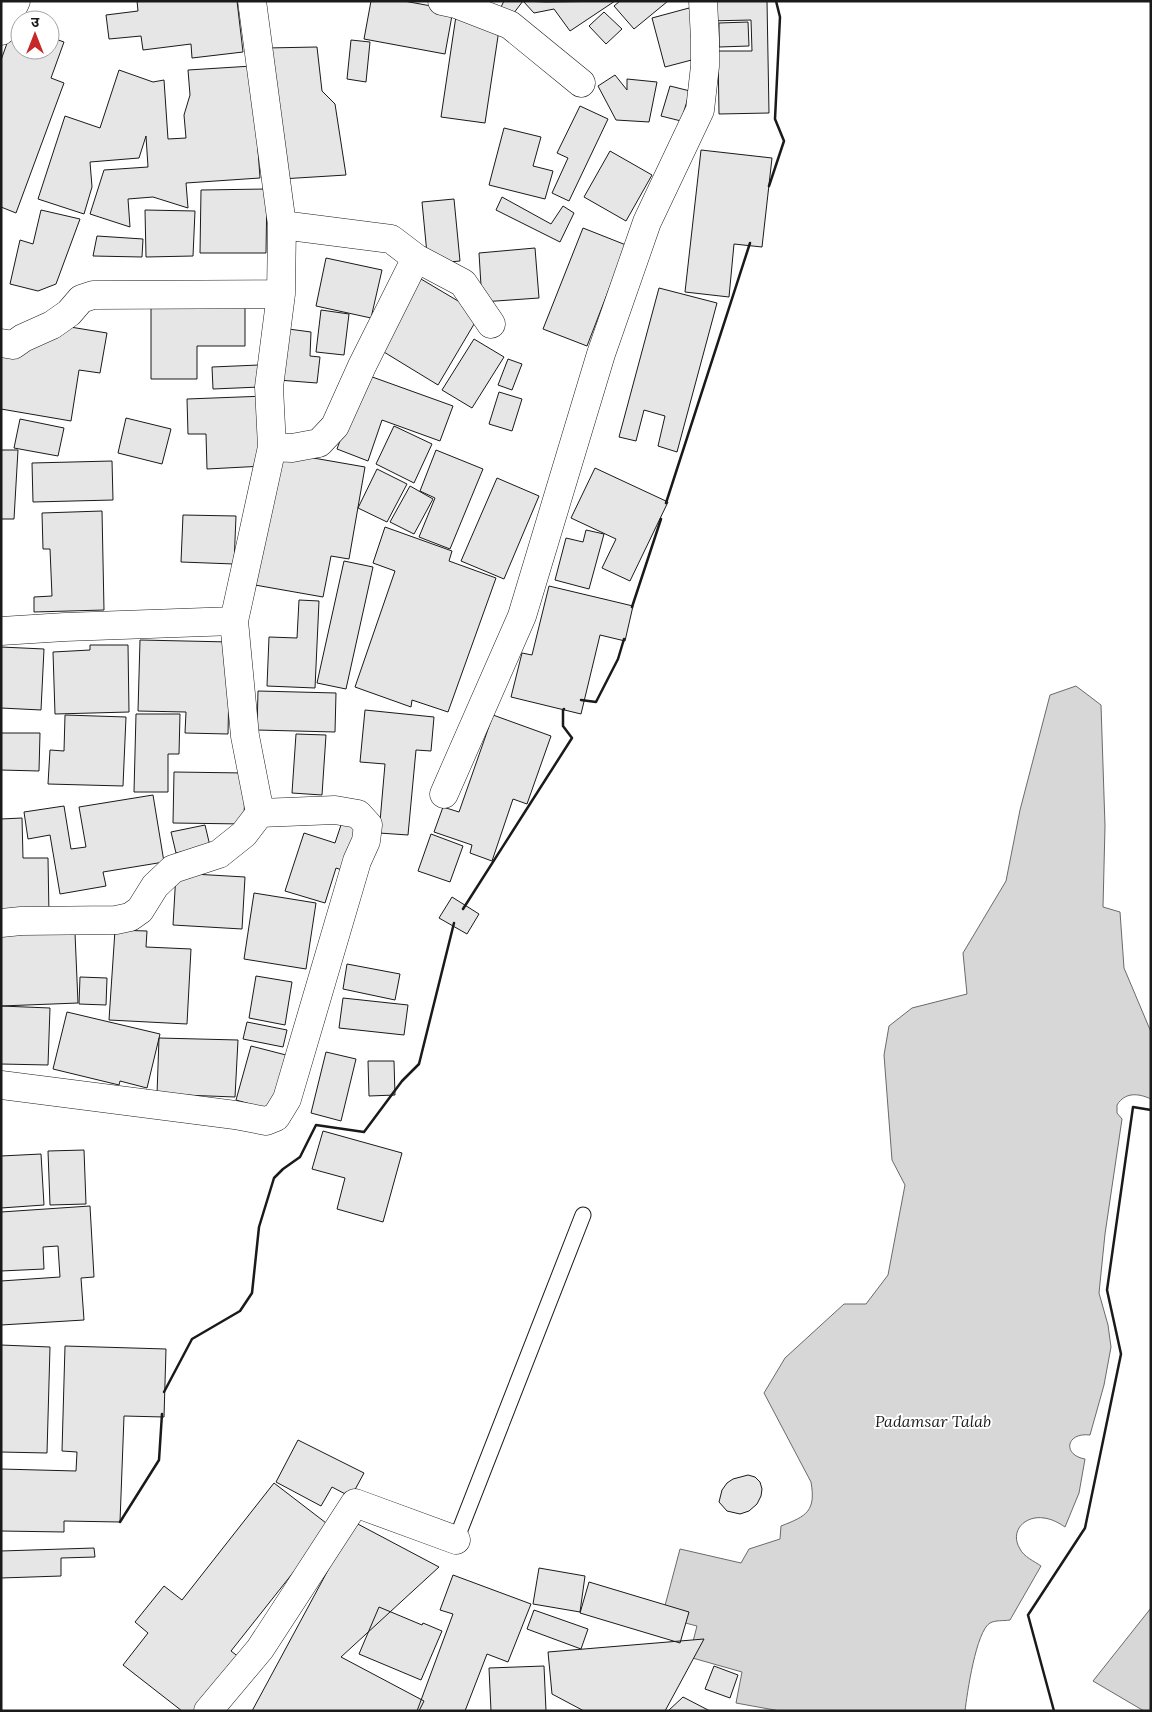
<svg xmlns="http://www.w3.org/2000/svg" width="1152" height="1712" viewBox="0 0 1152 1712" font-family="Lora,'Noto Sans Devanagari',serif">
<rect width="100%" height="100%" fill="#fff"/>
<path fill="#d7d7d7" stroke="#6a6a6a" d="M 1076,686 L 1101,705 L 1105,826 L 1103,907 L 1120,912 L 1124,968 L 1151,1032 L 1151,1099 C 1138,1093 1125,1092 1117,1105 L 1117,1113 L 1122,1119 L 1105,1234 L 1099,1293 L 1108,1325 L 1111,1347 L 1104,1385 L 1090,1435 C 1066,1432 1062,1455 1085,1459 L 1079,1493 L 1065,1527 C 1059,1523 1052,1519 1044,1518 C 1025,1515 1009,1531 1020,1549 C 1024,1557 1034,1561 1041,1566 L 1010,1620 C 1004,1621 995,1620 990,1623 C 976,1631 967,1694 965,1711 L 780,1711 L 736,1703 L 742,1672 L 689,1657 L 697,1626 L 662,1617 L 680,1549 L 741,1563 L 749,1549 L 780,1539 L 781,1526 C 807,1516 816,1511 811,1482 L 764,1393 L 785,1358 L 844,1304 L 866,1304 L 888,1275 L 905,1185 L 892,1160 L 884,1055 L 889,1026 L 912,1008 L 967,994 L 963,953 L 1006,881 L 1020,810 L 1050,695 Z
M 1151,1608 L 1151,1711 L 1144,1711 L 1093,1681 Z"/>
<path fill="#e6e6e6" stroke="#1a1a1a" d="M 137,1 L 237,1 L 243,52 L 192,58 L 191,44 L 143,50 L 141,36 L 109,39 L 106,15 L 138,11 Z
M 371,1 L 404,1 L 453,10 L 445,54 L 364,39 Z
M 504,1 L 523,1 L 510,18 L 500,9 Z
M 523,1 L 546,2 L 615,1 L 570,31 L 554,9 L 534,13 Z
M 620,1 L 668,1 L 634,29 L 614,6 Z
M 708,1 L 767,1 L 769,113 L 719,114 L 718,51 L 752,51 L 751,20 L 708,21 Z
M 689,8 L 703,57 L 665,67 L 652,18 Z
M 604,12 L 622,29 L 606,44 L 589,26 Z
M 456,16 L 500,23 L 485,123 L 441,117 Z
M 748,22 L 749,46 L 719,47 L 719,23 Z
M 14,24 L 20,26 L 20,50 L 50,50 L 50,37 L 64,42 L 51,78 L 64,83 L 16,213 L 1,207 L 1,60 Z
M 351,40 L 370,42 L 366,82 L 347,79 Z
M 317,47 L 322,91 L 335,104 L 346,175 L 281,179 L 266,48 Z
M 252,66 L 260,178 L 186,183 L 188,208 L 153,197 L 128,199 L 130,227 L 90,214 L 104,170 L 148,167 L 146,136 L 139,158 L 90,162 L 92,187 L 84,214 L 38,199 L 65,116 L 100,128 L 119,70 L 153,82 L 164,80 L 168,139 L 186,138 L 184,115 L 190,95 L 188,70 Z
M 615,75 L 627,90 L 627,79 L 657,82 L 649,122 L 616,120 L 598,86 Z
M 670,86 L 690,91 L 681,121 L 661,116 Z
M 580,106 L 608,119 L 569,201 L 552,193 L 568,158 L 557,153 Z
M 504,128 L 541,137 L 533,166 L 553,171 L 545,199 L 489,185 Z
M 701,150 L 772,158 L 762,247 L 734,244 L 729,297 L 685,292 Z
M 610,151 L 652,175 L 626,221 L 584,197 Z
M 267,189 L 266,253 L 200,253 L 201,190 Z
M 502,197 L 551,224 L 563,206 L 574,213 L 560,242 L 496,210 Z
M 454,199 L 460,261 L 428,264 L 422,202 Z
M 41,210 L 80,219 L 56,284 L 38,291 L 10,284 L 20,240 L 33,244 Z
M 145,210 L 195,211 L 193,256 L 146,257 Z
M 583,228 L 626,245 L 587,346 L 543,329 Z
M 97,236 L 143,239 L 142,257 L 93,256 Z
M 535,248 L 539,298 L 482,302 L 479,253 Z
M 326,258 L 382,270 L 371,318 L 316,306 Z
M 421,279 L 480,314 L 438,385 L 379,349 Z
M 659,288 L 717,303 L 677,452 L 658,446 L 665,416 L 644,410 L 636,441 L 619,437 Z
M 151,302 L 245,302 L 245,346 L 197,346 L 197,379 L 151,379 Z
M 321,310 L 349,314 L 344,355 L 316,352 Z
M 58,325 L 107,333 L 100,373 L 79,370 L 71,421 L 1,409 L 1,346 Z
M 281,328 L 311,332 L 310,356 L 320,357 L 317,383 L 278,380 Z
M 474,339 L 504,357 L 472,408 L 442,390 Z
M 508,359 L 522,364 L 512,390 L 498,385 Z
M 259,365 L 260,387 L 213,389 L 212,367 Z
M 364,374 L 453,406 L 440,441 L 382,420 L 368,461 L 337,449 Z
M 499,392 L 522,399 L 512,431 L 489,424 Z
M 266,396 L 264,466 L 207,469 L 206,434 L 188,434 L 187,399 Z
M 126,418 L 171,429 L 162,464 L 118,453 Z
M 20,419 L 64,428 L 58,456 L 14,448 Z
M 394,426 L 432,444 L 414,483 L 376,464 Z
M 1,450 L 18,450 L 14,519 L 1,519 Z
M 436,450 L 483,469 L 450,549 L 419,537 L 435,498 L 420,491 Z
M 279,452 L 365,467 L 349,559 L 331,556 L 323,597 L 255,585 Z
M 112,461 L 113,500 L 33,502 L 32,463 Z
M 595,468 L 668,502 L 630,581 L 602,568 L 616,539 L 571,518 Z
M 377,469 L 407,484 L 387,522 L 358,508 Z
M 497,478 L 539,496 L 504,579 L 461,561 Z
M 410,486 L 433,499 L 414,534 L 390,522 Z
M 102,511 L 104,610 L 34,612 L 34,597 L 52,596 L 50,549 L 43,549 L 42,513 Z
M 183,515 L 236,516 L 234,564 L 181,562 Z
M 385,527 L 452,551 L 449,561 L 496,578 L 448,712 L 412,700 L 411,707 L 355,687 L 395,571 L 373,563 Z
M 586,530 L 604,534 L 589,589 L 555,580 L 566,538 L 583,542 Z
M 344,561 L 373,567 L 346,689 L 317,683 Z
M 549,586 L 633,606 L 625,641 L 600,635 L 581,714 L 511,697 L 522,653 L 532,655 Z
M 299,600 L 319,601 L 315,688 L 267,686 L 269,637 L 297,638 Z
M 140,640 L 230,642 L 228,734 L 185,733 L 186,712 L 138,711 Z
M 90,645 L 128,645 L 129,712 L 55,714 L 53,652 L 90,650 Z
M 1,647 L 44,649 L 41,710 L 1,708 Z
M 258,691 L 336,693 L 335,732 L 257,730 Z
M 365,710 L 434,717 L 431,751 L 416,750 L 408,835 L 379,833 L 385,764 L 360,762 Z
M 136,714 L 180,714 L 179,754 L 168,754 L 168,792 L 134,792 Z
M 65,715 L 126,717 L 123,786 L 48,784 L 50,750 L 64,751 Z
M 493,715 L 551,736 L 527,804 L 513,799 L 492,861 L 470,853 L 472,845 L 434,832 L 443,807 L 459,812 Z
M 1,733 L 40,733 L 39,771 L 1,770 Z
M 296,734 L 326,735 L 322,795 L 292,793 Z
M 174,772 L 245,773 L 244,824 L 173,823 Z
M 153,795 L 164,862 L 103,872 L 106,886 L 60,894 L 50,835 L 28,839 L 24,812 L 64,806 L 71,849 L 86,847 L 79,807 Z
M 22,818 L 23,858 L 48,858 L 49,915 L 1,916 L 1,819 Z
M 343,819 L 359,824 L 345,871 L 336,868 L 325,903 L 285,891 L 304,833 L 335,843 Z
M 205,825 L 210,846 L 176,853 L 171,832 Z
M 431,834 L 463,846 L 450,882 L 418,871 Z
M 176,873 L 245,877 L 242,929 L 173,925 Z
M 254,893 L 316,903 L 306,969 L 244,959 Z
M 452,897 L 479,914 L 467,934 L 439,918 Z
M 115,930 L 147,931 L 146,947 L 191,949 L 187,1024 L 109,1020 Z
M 75,933 L 78,1003 L 1,1006 L 1,935 Z
M 347,964 L 400,974 L 395,1000 L 343,989 Z
M 256,976 L 292,982 L 285,1025 L 249,1018 Z
M 80,977 L 107,978 L 106,1005 L 79,1004 Z
M 343,998 L 408,1005 L 404,1035 L 339,1028 Z
M 1,1006 L 50,1008 L 48,1065 L 1,1064 Z
M 67,1012 L 160,1034 L 147,1088 L 120,1081 L 119,1085 L 53,1069 Z
M 247,1022 L 287,1030 L 283,1047 L 243,1039 Z
M 159,1038 L 238,1040 L 235,1097 L 157,1094 Z
M 251,1046 L 286,1055 L 271,1110 L 236,1100 Z
M 326,1052 L 356,1059 L 341,1121 L 311,1113 Z
M 368,1061 L 394,1061 L 395,1095 L 369,1096 Z
M 323,1131 L 402,1153 L 383,1222 L 337,1209 L 345,1178 L 312,1169 Z
M 84,1150 L 86,1204 L 50,1205 L 48,1151 Z
M 41,1154 L 44,1205 L 1,1208 L 1,1156 Z
M 90,1206 L 94,1277 L 81,1278 L 84,1320 L 1,1325 L 1,1281 L 60,1277 L 58,1246 L 43,1247 L 44,1269 L 1,1271 L 1,1212 Z
M 1,1345 L 50,1347 L 47,1453 L 1,1452 Z
M 65,1346 L 166,1349 L 164,1417 L 124,1416 L 120,1522 L 64,1521 L 64,1532 L 1,1531 L 1,1469 L 76,1471 L 77,1452 L 62,1451 Z
M 298,1440 L 364,1473 L 351,1497 L 332,1487 L 321,1506 L 276,1482 Z
M 748,1475 L 755,1477 L 760,1482 L 762,1489 L 761,1496 L 757,1504 L 749,1511 L 740,1514 L 727,1511 L 719,1502 L 722,1490 L 727,1483 L 733,1479 Z
M 274,1483 L 330,1526 L 231,1651 L 244,1661 L 205,1711 L 182,1711 L 123,1665 L 148,1633 L 135,1622 L 164,1586 L 182,1600 Z
M 354,1522 L 439,1567 L 341,1657 L 424,1701 L 419,1711 L 252,1711 Z
M 94,1548 L 95,1557 L 61,1558 L 61,1576 L 1,1578 L 1,1551 Z
M 539,1568 L 585,1576 L 580,1612 L 533,1604 Z
M 453,1575 L 531,1604 L 508,1662 L 487,1654 L 465,1711 L 417,1711 L 453,1614 L 440,1610 Z
M 589,1582 L 689,1612 L 680,1643 L 580,1613 Z
M 379,1607 L 422,1625 L 423,1623 L 442,1631 L 421,1680 L 359,1654 Z
M 534,1610 L 588,1629 L 581,1649 L 527,1629 Z
M 704,1639 L 665,1711 L 584,1711 L 552,1694 L 548,1652 Z
M 544,1666 L 546,1711 L 491,1711 L 489,1668 Z
M 714,1666 L 738,1675 L 730,1698 L 705,1689 Z
M 683,1697 L 710,1711 L 668,1711 Z"/>
<g fill="none" stroke-linecap="round" stroke-linejoin="round">
<defs>
<path id="lane" d="M 456,1540 L 583,1215"/>
<path id="street" d="M 442,1 L 456,4 L 510,25 L 581,83
M 1,31 L 16,1
M 282,225 L 391,239 L 416,258 L 463,283 L 491,324
M 1,343 L 13,345 L 23,338 L 52,325 L 69,313 L 81,299 L 93,295 L 281,294
M 272,447 L 292,448 L 319,443 L 335,426 L 362,366 L 416,258
M 1,631 L 65,627 L 234,621 L 272,447 L 269,387 L 281,294 L 282,225 L 252,1
M 444,794 L 522,616 L 601,354 L 647,222 L 700,110 L 705,66 L 705,39 L 703,1
M 1,923 L 21,921 L 116,920 L 130,917 L 140,910 L 155,886 L 173,869 L 219,854 L 244,834 L 260,813 L 245,736 L 234,621
M 1,1085 L 235,1115 L 266,1121 L 276,1117 L 287,1099 L 357,861 L 366,841 L 368,825 L 358,814 L 335,810 L 260,813
M 208,1711 L 260,1649 L 355,1503 L 456,1540"/>
</defs>
<use href="#lane" stroke="#1a1a1a" stroke-width="17"/>
<use href="#street" stroke="#1a1a1a" stroke-width="29"/>
<use href="#lane" stroke="#fff" stroke-width="15"/>
<use href="#street" stroke="#fff" stroke-width="28"/>
<path stroke="#1a1a1a" stroke-width="2.5" d="M 769,186 L 784,141 L 775,119 L 780,17 L 776,1
M 666,503 L 750,243
M 632,607 L 661,519
M 581,700 L 596,702 L 618,659 L 624,639
M 463,909 L 572,738 L 563,726 L 563,710 L 564,709
M 164,1392 L 192,1339 L 240,1311 L 252,1293 L 259,1227 L 274,1178 L 283,1169 L 300,1157 L 316,1125 L 364,1132 L 402,1081 L 419,1064 L 454,923
M 120,1522 L 159,1460 L 162,1414
M 1054,1711 L 1028,1615 L 1085,1528 L 1121,1354 L 1107,1290 L 1133,1107 L 1151,1110"/>
</g>
<g text-anchor="middle" stroke-width="4" stroke-linejoin="round" paint-order="stroke">
<g font-size="16" font-style="italic" fill="#1a1a1a" stroke="#fff">
<text x="933" y="1427">Padamsar Talab</text>
</g>
</g>
<rect width="1152" height="1712" fill="none" stroke="#1a1a1a" stroke-width="5"/>
<g transform="translate(35 35)"><circle r="24" fill="#ffffff" stroke="#a3a3a3"/>
<path d="M0-4L9 19L0 12L-9 19Z" fill="#c62828"/>
<text y="-8" font-size="14" font-weight="bold" text-anchor="middle" fill="#1a1a1a">उ</text>
</g>
</svg>
